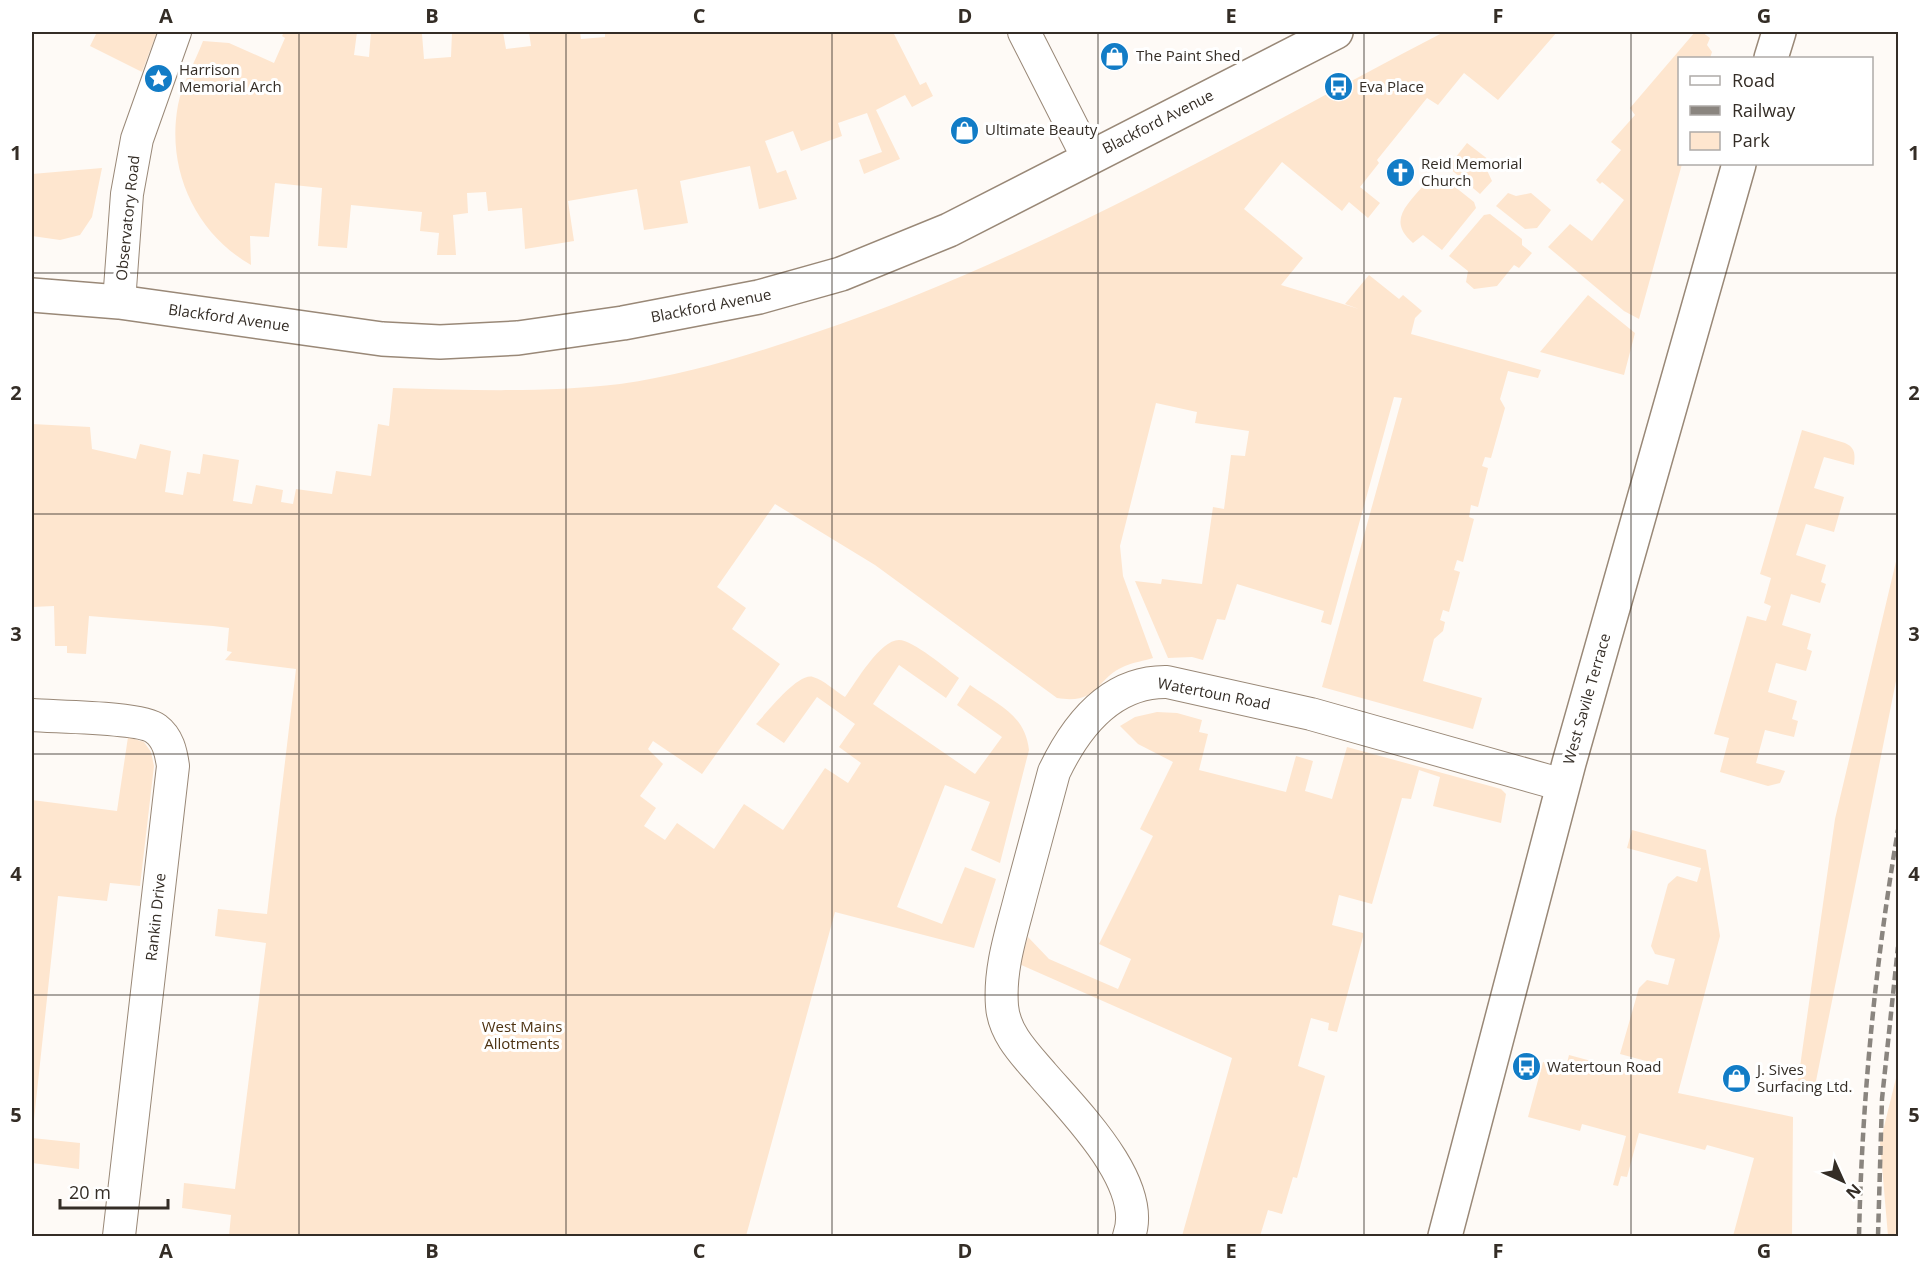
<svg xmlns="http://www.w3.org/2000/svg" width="1930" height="1268" viewBox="0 0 1930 1268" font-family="'Open Sans',sans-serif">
<rect width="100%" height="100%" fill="#fefaf6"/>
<path fill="#fee6cf" d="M 97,32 L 157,32 L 142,72 L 90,46 Z
M 284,32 L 357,32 L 354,55 L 369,57 L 371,32 L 422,34 L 424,59 L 451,57 L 452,32 L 503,32 L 506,49 L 531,46 L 529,32 L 580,32 L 581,39 L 605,37 L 605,32 L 893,32 L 920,85 L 926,82 L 933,96 L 912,107 L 905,95 L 876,110 L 900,159 L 864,174 L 859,160 L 882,152 L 867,113 L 838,123 L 842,136 L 801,151 L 793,131 L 765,141 L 777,173 L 786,170 L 797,199 L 759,209 L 750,166 L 680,181 L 688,223 L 644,230 L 637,189 L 568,201 L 574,241 L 525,249 L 522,208 L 488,211 L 486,192 L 467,193 L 468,213 L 453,215 L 456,255 L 437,255 L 439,233 L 420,231 L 422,212 L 351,205 L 347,248 L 318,246 L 322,188 L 275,183 L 269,237 L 250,236 L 251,265 C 195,233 166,169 178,105 C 182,84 195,62 203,41 L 229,43 L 274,63 L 285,38 L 282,36 Z
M 1444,32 L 1557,32 L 1498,100 L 1464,73 L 1438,105 L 1427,98 L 1377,160 L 1379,163 L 1360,187 L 1380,203 L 1368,218 L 1349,202 L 1342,211 L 1282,162 L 1244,209 L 1303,258 L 1281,285 L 1359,309 L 1345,304 L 1369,275 L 1399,299 L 1403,295 L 1422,311 L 1415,318 L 1411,334 L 1541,370 L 1538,378 L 1508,371 L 1500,399 L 1505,408 L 1491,458 L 1485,457 L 1482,466 L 1488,468 L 1478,507 L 1471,505 L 1469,517 L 1474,519 L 1463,562 L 1457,560 L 1454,570 L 1460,572 L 1449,612 L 1443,610 L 1440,620 L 1445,622 L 1443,631 L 1434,639 L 1423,681 L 1482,698 L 1473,729 L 1322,687 L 1402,398 L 1394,397 L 1331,625 L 1321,622 L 1324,611 L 1237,584 L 1225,620 L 1217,619 L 1203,660 L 1192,657 L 1168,658 L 1135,581 L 1161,584 L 1162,579 L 1202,584 L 1213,507 L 1224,509 L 1231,455 L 1245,456 L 1249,431 L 1195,423 L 1197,412 L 1156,403 L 1120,546 L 1123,576 L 1153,658 C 1144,661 1134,662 1125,666 C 1095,678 1100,705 1057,698 L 875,565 L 775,504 L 717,587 L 746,608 L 732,629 L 780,664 L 702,774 L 653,741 L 648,749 L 663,764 L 640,796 L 656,808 L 644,826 L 665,840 L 677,823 L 714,849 L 744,804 L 783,830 L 825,768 L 848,783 L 861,763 L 839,747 L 855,724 L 817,697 L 784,743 L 756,724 C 766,714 798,672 813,677 C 824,680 835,691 845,697 C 856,682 880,640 899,640 C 913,640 947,669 959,678 L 946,698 L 899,665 L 873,704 L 975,774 L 1002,737 L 957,705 L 970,685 C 998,705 1025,714 1029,750 L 1000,863 L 971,850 L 990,802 L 945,785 L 897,907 L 942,924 L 965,867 L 996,879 L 974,948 L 835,912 L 746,1236 L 229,1236 L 231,1215 L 182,1208 L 184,1183 L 235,1189 L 266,943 L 215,936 L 218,909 L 267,914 L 296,669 L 225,660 L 232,652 L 227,651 L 229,628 L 213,626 L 89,616 L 86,654 L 67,653 L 67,646 L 55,646 L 54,606 L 32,607 L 32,424 L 90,427 L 92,449 L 136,459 L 140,444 L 171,451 L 165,492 L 183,495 L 187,472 L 200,474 L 203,454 L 239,460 L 233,501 L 252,504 L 256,485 L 283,490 L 281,502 L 293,504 L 296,489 L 332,494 L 336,471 L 371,476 L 378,424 L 389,426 L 393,388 C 469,390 544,393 620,384 C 687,375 753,354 817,332 C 1036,258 1239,139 1444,32 Z
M 1695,32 L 1702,32 L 1710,38 L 1707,45 L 1712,52 L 1710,58 L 1680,58 L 1680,164 L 1682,164 L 1639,319 L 1624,311 L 1548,247 L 1570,224 L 1592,241 L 1624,200 L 1602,182 L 1600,184 L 1596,180 L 1621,150 L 1611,142 L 1635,115 L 1630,108 Z
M 1467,143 L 1489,160 L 1485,166 L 1492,181 L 1480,194 L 1448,167 Z
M 102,168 L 92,217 L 80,235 L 60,240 L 32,236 L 32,174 Z
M 1440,175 L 1474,202 L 1476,208 L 1442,250 L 1423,235 L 1413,243 C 1387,221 1407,205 1423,186 L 1428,189 Z
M 1508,193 L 1516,196 L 1531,193 L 1551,210 L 1537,228 L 1525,229 L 1496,206 Z
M 1490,214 L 1522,239 L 1522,245 L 1532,253 L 1519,268 L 1514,265 L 1497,286 L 1474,289 L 1466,282 L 1468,271 L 1449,256 L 1484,215 Z
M 1588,295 L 1635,333 L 1624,375 L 1540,352 Z
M 1802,430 L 1845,443 C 1856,448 1855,455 1854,465 L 1824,457 L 1814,488 L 1844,497 L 1834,532 L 1806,524 L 1796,555 L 1826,565 L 1821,582 L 1826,584 L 1820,603 L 1791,594 L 1782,625 L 1811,634 L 1807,649 L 1812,651 L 1806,671 L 1776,663 L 1768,692 L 1797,701 L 1792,719 L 1798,721 L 1794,737 L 1765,730 L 1756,763 L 1785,771 L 1780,783 L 1768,786 L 1720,772 L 1729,738 L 1714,734 L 1747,616 L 1766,621 L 1771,606 L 1764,603 L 1771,578 L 1760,574 Z
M 1898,553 L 1898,671 L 1815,1086 L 1797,1088 L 1835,819 Z
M 1157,712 L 1177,713 L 1202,720 L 1199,732 L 1208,734 L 1199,770 L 1286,792 L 1296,756 L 1313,761 L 1305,791 L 1332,799 L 1347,747 L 1501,789 L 1506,794 L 1501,823 L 1433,806 L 1440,777 L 1419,770 L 1411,799 L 1402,798 L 1372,904 L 1339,895 L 1332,925 L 1363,933 L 1363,937 L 1337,1032 L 1328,1030 L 1329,1023 L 1311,1018 L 1298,1066 L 1325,1076 L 1297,1178 L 1293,1177 L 1282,1214 L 1268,1210 L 1260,1236 L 1182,1236 L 1232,1058 L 1019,964 L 1028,937 L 1049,959 L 1118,989 L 1131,959 L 1099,944 L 1153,836 L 1140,829 L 1173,762 L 1138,744 L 1120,726 L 1135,717 Z
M 128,737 L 144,742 L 151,752 L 154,766 L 140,886 L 110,883 L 107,901 L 58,896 L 32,1138 L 80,1143 L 79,1169 L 32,1163 L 32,800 L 117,811 Z
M 1632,830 L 1706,850 L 1720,936 L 1678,1093 L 1793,1117 L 1792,1236 L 1733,1236 L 1754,1158 L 1707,1145 L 1705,1150 L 1639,1133 L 1627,1177 L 1621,1176 L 1618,1186 L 1613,1185 L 1626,1136 L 1582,1124 L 1580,1131 L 1528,1117 L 1543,1062 L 1566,1067 L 1569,1055 L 1643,1075 L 1646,1061 L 1620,1054 L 1639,988 L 1647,980 L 1668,985 L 1675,959 L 1655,954 L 1651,946 L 1668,884 L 1677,876 L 1697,882 L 1701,868 L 1627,848 Z
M 1898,1070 L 1898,1236 L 1888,1236 L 1880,1143 Z"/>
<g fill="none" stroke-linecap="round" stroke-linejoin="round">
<defs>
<path id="minor" d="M 1024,32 L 1088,158
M 119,302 L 127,194 L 137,139 L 175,32
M 32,715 C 55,717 141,717 156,729 C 168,738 171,752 173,766 L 119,1236
M 1129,1236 C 1148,1184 1075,1112 1043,1075 C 1026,1055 1004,1034 1002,1006 C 999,968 1012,931 1021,895 C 1032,854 1043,813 1054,772 C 1076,726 1111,681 1167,682 L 1311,714 L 1563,785"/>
<path id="tertiary" d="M 1771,58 L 1779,32
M 32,295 L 119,302 L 382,339 L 440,342 L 518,338 L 623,323 L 759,297 L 841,274 L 949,230 L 1336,32
M 1445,1236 L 1569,763 L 1739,164"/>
</defs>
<use href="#minor" stroke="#987" stroke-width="34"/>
<use href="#tertiary" stroke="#987" stroke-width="36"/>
<use href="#minor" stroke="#fff" stroke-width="32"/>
<use href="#tertiary" stroke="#fff" stroke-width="33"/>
<path stroke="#8a857f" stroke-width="4.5" stroke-dasharray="9 4.5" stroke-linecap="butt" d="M 1859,1236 C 1862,1100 1875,965 1898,830
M 1878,1236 L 1882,1099 L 1898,947"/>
</g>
<path fill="none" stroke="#342d26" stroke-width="1.5" stroke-opacity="0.55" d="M 299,32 L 299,1236M 566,32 L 566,1236M 832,32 L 832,1236M 1098,32 L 1098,1236M 1364,32 L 1364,1236M 1631,32 L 1631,1236M 32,273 L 1898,273M 32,514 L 1898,514M 32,754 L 1898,754M 32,995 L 1898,995"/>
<defs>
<symbol id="shop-disc" viewBox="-11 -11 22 22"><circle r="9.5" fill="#127cc6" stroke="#fff"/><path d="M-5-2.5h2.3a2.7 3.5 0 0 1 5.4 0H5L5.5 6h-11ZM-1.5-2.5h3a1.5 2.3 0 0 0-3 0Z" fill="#fff"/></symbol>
<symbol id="sight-disc" viewBox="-11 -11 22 22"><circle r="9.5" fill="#127cc6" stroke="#fff"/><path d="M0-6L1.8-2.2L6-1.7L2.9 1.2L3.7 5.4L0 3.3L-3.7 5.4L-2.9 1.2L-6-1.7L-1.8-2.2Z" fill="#fff"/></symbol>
<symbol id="bus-disc" viewBox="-11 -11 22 22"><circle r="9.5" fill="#127cc6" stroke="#fff"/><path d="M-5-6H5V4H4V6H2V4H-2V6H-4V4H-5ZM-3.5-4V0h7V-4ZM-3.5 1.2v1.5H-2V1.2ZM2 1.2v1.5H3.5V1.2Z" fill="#fff"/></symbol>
<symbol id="church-disc" viewBox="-11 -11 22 22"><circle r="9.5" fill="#127cc6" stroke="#fff"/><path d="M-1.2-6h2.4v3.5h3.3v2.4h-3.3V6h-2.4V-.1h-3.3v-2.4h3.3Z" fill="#fff"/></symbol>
</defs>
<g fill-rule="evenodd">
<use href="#shop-disc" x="1098" y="40" width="33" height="33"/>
<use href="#sight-disc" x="142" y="62" width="33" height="33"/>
<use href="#bus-disc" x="1322" y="70" width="33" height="33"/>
<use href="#shop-disc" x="948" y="114" width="33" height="33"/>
<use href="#church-disc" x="1384" y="156" width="33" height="33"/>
<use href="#bus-disc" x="1510" y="1050" width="33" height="33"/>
<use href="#shop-disc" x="1720" y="1062" width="33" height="33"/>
</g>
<g text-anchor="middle" stroke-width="6" stroke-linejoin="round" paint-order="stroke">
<g font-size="15" fill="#342d26" stroke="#fff" text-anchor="start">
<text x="1136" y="61">The Paint Shed</text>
<text x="179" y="75">Harrison<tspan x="179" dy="17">Memorial Arch</tspan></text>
<text x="1359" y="92">Eva Place</text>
<text x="985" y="135">Ultimate Beauty</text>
<text x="1421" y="169">Reid Memorial<tspan x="1421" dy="17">Church</tspan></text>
<text x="1547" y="1072">Watertoun Road</text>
<text x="1757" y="1075">J. Sives<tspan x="1757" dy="17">Surfacing Ltd.</tspan></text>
</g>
<g font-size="15" fill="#342d26" stroke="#fff">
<text transform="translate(1158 122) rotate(-27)" y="5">Blackford Avenue</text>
<text transform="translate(128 218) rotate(-84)" y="5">Observatory Road</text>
<text transform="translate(711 306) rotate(-11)" y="5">Blackford Avenue</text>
<text transform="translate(229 318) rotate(8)" y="5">Blackford Avenue</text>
<text transform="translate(1214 694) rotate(11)" y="5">Watertoun Road</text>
<text transform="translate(1587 699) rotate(-74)" y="5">West Savile Terrace</text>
<text transform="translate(156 917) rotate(-84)" y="5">Rankin Drive</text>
</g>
<g font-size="15" fill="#4c3110" stroke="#fff">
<text x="522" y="1032">West Mains<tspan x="522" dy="17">Allotments</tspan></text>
</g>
</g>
<rect width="1930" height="1268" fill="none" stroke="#ffffff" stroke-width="66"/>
<rect x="1678" y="57" width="195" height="108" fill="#ffffff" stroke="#aeaba8" stroke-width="1.5"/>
<rect x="1690" y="76" width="30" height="9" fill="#ffffff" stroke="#aeaba8" stroke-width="1.5"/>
<text x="1732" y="87" font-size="18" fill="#342d26">Road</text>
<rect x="1690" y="106" width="30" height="9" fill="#8a857f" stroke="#aeaba8" stroke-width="1.5"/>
<text x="1732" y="117" font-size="18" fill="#342d26">Railway</text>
<rect x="1690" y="132" width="30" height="18" fill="#fee6cf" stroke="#aeaba8" stroke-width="1.5"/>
<text x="1732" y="147" font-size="18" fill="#342d26">Park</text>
<g transform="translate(1843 1181) rotate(135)" stroke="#ffffff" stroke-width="4.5" paint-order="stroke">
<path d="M0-4.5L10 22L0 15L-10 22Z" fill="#342d26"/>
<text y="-9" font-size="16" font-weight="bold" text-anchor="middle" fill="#342d26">N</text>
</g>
<path d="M60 1199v9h108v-9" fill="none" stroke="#342d26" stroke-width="3"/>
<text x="69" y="1199" font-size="18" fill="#342d26" stroke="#ffffff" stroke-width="4.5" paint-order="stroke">20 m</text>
<rect x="33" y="33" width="1864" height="1202" fill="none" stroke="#342d26" stroke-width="2"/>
<g font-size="20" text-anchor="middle" font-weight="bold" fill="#342d26">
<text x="166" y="23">A</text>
<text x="432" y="23">B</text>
<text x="699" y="23">C</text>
<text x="965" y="23">D</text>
<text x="1231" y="23">E</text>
<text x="1498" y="23">F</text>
<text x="1764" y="23">G</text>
<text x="16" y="160">1</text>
<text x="1914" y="160">1</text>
<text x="16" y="400">2</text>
<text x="1914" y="400">2</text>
<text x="16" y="641">3</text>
<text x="1914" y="641">3</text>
<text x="16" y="881">4</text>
<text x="1914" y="881">4</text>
<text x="16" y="1122">5</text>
<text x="1914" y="1122">5</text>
<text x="166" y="1258">A</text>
<text x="432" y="1258">B</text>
<text x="699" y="1258">C</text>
<text x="965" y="1258">D</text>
<text x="1231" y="1258">E</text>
<text x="1498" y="1258">F</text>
<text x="1764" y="1258">G</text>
</g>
</svg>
